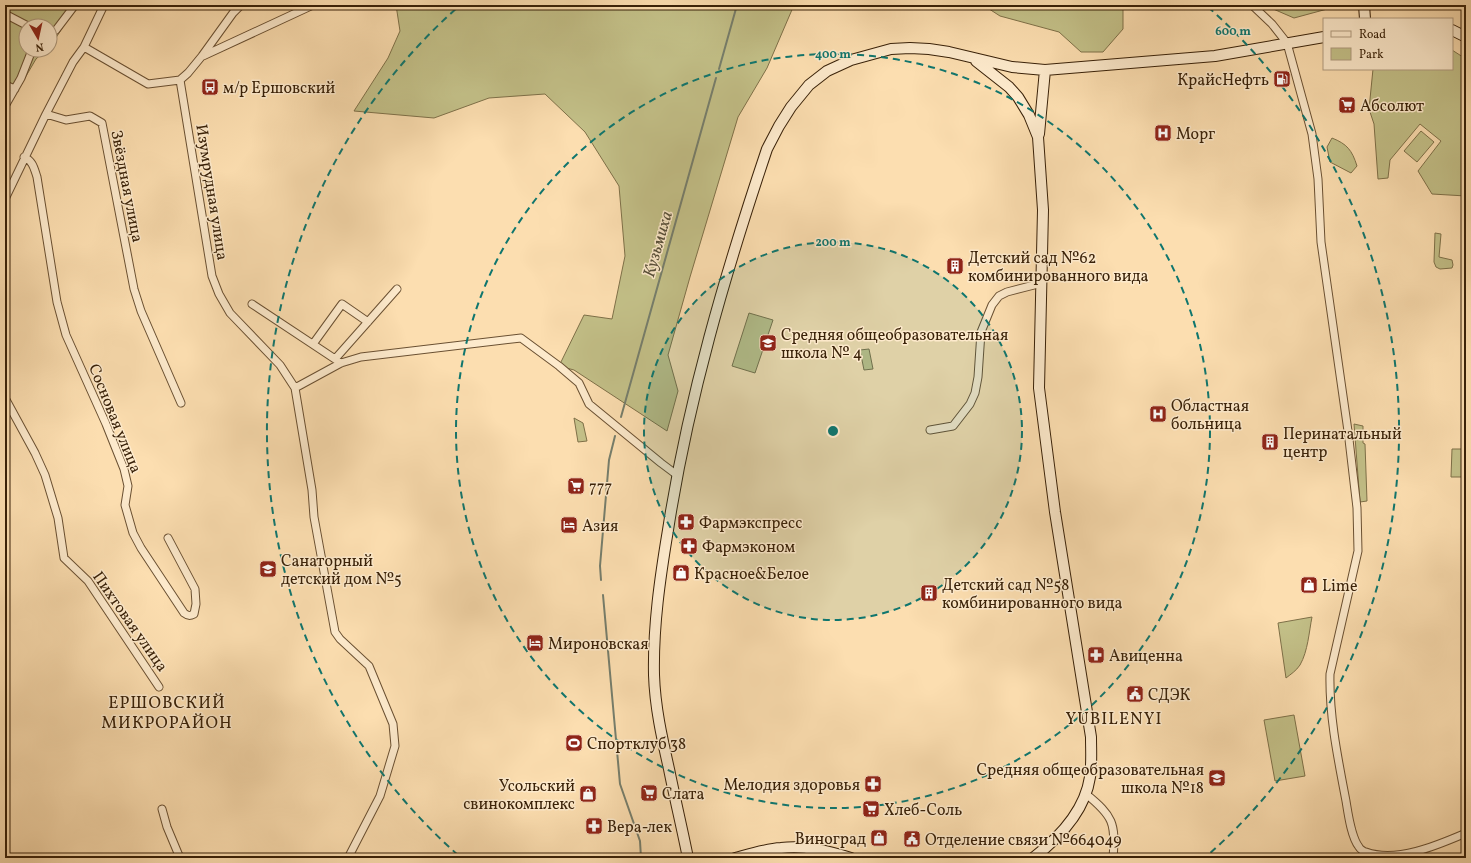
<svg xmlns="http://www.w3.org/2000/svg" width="1471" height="863" viewBox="0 0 1471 863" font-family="Vollkorn,serif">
<rect width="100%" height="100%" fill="#fcdeb0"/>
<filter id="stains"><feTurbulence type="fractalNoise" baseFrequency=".005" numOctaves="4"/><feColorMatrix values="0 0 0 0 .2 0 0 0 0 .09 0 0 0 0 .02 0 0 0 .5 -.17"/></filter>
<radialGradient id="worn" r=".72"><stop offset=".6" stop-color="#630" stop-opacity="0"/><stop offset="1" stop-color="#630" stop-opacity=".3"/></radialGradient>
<path fill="#c3c088" stroke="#7e7048" d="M 5,5 L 77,5 L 50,47 L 50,26 L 26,26 L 26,50 L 46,50 L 36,59 L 5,112 Z
M 396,5 L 794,5 L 767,68 L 738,117 L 690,277 L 668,355 L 678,391 L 667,431 L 574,370 L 559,366 L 584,315 L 612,319 L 625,256 L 619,186 L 585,132 L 545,94 L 489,98 L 434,118 L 354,111 L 388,58 L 400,31 Z
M 983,5 L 1123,5 L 1123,29 L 1103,52 L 1081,52 L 1059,32 L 1000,16 Z
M 1264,5 L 1342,5 L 1294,18 Z
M 1452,50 L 1466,59 L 1466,196 L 1432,194 L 1418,171 L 1441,141 L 1420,124 L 1390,160 L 1388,178 L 1378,179 L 1374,124 L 1369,109 L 1373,69 L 1452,69 Z
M 1421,131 L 1434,142 L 1417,162 L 1404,151 Z
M 1332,138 C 1347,144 1352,150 1357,166 L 1351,173 L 1330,162 L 1327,147 Z
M 1435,233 L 1441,234 L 1439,257 L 1452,260 L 1453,265 L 1452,268 L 1440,269 L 1436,267 L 1434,262 Z
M 749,313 L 773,320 L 755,373 L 732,366 Z
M 869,349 L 873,369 L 864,370 L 860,350 Z
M 574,418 L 583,423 L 587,441 L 578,442 Z
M 1354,424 L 1363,426 L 1363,443 L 1365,444 L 1367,501 L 1360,502 Z
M 1452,449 L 1466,449 L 1466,477 L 1451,477 Z
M 1312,617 C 1309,632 1308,651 1300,665 C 1296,671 1291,674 1286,678 L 1278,623 Z
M 1294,715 L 1305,776 L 1275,781 L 1264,720 Z"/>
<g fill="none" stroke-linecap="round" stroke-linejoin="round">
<path stroke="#767e6c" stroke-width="2" d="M 719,69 L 737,5
M 621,417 L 716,78
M 601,580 L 600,566 L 609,460 L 615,436
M 603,595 L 620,784 L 640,841 L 641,858"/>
<defs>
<path id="street" d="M 104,5 L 84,47 L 73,62 L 46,114 L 66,120 L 90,116 L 102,123 L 134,289 L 141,311 L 181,403
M 1252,5 L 1272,24 L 1287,43 L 1312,134 L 1318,179 L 1321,242 L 1348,431 L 1357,508 L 1358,551 L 1330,674 C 1329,716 1338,759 1346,801 C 1348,813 1351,837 1359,847 C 1360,849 1364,852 1366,852 C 1397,863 1438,845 1466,833
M 5,14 L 28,26
M 50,34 L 56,30 L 75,5
M 84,47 L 148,84 L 180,80 L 188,73 L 202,56 L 233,13 L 241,5
M 203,56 L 313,5
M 180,80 L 212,276 L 219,294 L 230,313 L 280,365 L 295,388 L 312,490 L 314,517 L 335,632 L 340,639 L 369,666 L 393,724 L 395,746 L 380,796 L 348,858
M 5,85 L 15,89
M 5,106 L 21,78 L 32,50
M 24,157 C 33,161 34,168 37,177 L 57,302 L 66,335 L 106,424 L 124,469 L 128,486 L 125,505 L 133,533 L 141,548 L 184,613 C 188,616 190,616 194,614 L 196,604 L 195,589 L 168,538
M 5,199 L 46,114
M 252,304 L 341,363
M 313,344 L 342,304 L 368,322
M 335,359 L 397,289
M 295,388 L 341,363 L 361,357 L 521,338 L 559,366 L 579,383 L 589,404 L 661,463 L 677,475
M 5,398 L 35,453 L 45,475 L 58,518 L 64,558 L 88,581 L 159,687
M 930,430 L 953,426 L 970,404 L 975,393 L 978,377 L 981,332 L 992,305 L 999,296 L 1007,292 L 1042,283
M 1086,794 C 1113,816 1116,823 1113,858
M 162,809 L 167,827 L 180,858"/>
<path id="secondary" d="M 1364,5 L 1365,19
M 1452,30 L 1466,37
M 976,61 L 1009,87 L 1018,97 L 1029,115 L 1038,137 L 1043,210 L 1039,388 L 1055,512 L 1091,737 C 1091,750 1092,764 1090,777 C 1085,811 1059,838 1033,858
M 1039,134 L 1045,70
M 688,858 C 682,828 675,799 669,769 C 662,738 655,707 654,675 C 653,626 660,578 668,530 C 688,400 725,274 767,149 L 779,126 L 791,107 L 809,85 L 827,71 L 851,60 L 891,49 L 910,48 L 929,49 L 949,52 L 1012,67 L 1045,70 L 1215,56 L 1324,37
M 735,858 C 750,854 766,849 781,848 C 805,845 828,851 851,858"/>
</defs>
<use href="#street" stroke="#6a5032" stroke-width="9"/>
<use href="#secondary" stroke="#392108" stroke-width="12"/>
<use href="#street" stroke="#fdeacc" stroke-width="7"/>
<use href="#secondary" stroke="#fdeacc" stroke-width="10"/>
</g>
<circle cx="833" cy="431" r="189" fill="#0f766e" fill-opacity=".12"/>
<g fill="none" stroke="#0f766e" stroke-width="2" stroke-dasharray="7 5">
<circle cx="833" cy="431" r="189"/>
<circle cx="833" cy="431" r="377"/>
<path d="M458 855A566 566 0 0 1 458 7M1208 7A566 566 0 0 1 1208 855"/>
</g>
<defs>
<symbol id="fuel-square" viewBox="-11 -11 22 22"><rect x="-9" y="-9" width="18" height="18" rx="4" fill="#8f2418" stroke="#fdeacc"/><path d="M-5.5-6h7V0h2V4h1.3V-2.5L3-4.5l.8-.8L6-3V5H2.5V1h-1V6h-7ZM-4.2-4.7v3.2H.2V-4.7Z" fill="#fff"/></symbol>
<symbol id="bus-square" viewBox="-11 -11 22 22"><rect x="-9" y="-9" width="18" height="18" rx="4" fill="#8f2418" stroke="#fdeacc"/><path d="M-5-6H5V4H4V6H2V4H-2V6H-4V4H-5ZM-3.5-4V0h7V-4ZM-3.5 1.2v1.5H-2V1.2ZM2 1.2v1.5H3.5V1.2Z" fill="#fff"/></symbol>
<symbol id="supermarket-square" viewBox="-11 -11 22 22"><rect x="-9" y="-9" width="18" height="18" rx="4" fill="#8f2418" stroke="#fdeacc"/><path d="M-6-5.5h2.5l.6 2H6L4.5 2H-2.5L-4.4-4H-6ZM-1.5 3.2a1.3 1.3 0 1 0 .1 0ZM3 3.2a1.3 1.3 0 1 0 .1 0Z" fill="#fff"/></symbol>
<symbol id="hospital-square" viewBox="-11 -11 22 22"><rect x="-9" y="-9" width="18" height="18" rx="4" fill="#8f2418" stroke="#fdeacc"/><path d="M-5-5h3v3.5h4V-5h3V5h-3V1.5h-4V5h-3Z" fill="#fff"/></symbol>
<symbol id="building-square" viewBox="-11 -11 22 22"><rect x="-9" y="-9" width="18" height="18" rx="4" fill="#8f2418" stroke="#fdeacc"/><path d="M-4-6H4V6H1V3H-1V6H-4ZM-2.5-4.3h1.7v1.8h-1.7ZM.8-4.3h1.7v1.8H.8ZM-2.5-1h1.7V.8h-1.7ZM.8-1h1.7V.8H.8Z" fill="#fff"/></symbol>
<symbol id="school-square" viewBox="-11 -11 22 22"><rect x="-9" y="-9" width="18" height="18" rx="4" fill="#8f2418" stroke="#fdeacc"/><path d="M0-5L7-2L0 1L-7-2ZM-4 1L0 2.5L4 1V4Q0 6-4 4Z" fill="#fff"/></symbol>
<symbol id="pharmacy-square" viewBox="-11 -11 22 22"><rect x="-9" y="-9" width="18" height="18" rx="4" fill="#8f2418" stroke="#fdeacc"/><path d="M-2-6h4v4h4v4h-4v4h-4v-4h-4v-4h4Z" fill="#fff"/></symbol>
<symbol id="hotel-square" viewBox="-11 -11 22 22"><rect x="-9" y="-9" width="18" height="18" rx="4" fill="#8f2418" stroke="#fdeacc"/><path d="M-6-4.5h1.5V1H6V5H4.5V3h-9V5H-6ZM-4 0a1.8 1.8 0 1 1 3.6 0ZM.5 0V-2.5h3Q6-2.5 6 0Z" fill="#fff"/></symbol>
<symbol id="shop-square" viewBox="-11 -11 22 22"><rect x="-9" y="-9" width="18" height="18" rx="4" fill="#8f2418" stroke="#fdeacc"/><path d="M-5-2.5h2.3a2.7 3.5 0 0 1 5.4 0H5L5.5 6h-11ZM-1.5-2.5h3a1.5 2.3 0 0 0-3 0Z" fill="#fff"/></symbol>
<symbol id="civic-square" viewBox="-11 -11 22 22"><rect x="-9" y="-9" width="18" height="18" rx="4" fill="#8f2418" stroke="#fdeacc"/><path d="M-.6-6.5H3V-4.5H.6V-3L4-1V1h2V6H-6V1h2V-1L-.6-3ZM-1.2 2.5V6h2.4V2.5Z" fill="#fff"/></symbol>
<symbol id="stadium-square" viewBox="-11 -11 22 22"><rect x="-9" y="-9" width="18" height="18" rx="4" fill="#8f2418" stroke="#fdeacc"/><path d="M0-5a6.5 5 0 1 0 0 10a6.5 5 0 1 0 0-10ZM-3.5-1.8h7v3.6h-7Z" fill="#fff"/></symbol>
</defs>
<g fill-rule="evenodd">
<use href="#fuel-square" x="1272" y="69" width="20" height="20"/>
<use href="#bus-square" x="200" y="77" width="20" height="20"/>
<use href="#supermarket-square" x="1337" y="95" width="20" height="20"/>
<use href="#hospital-square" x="1153" y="123" width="20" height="20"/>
<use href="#building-square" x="945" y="256" width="20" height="20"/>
<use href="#school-square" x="758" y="333" width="20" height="20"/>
<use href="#hospital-square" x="1148" y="404" width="20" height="20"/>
<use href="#building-square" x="1260" y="432" width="20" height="20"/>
<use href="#supermarket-square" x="566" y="476" width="20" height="20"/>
<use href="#pharmacy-square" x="676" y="512" width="20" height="20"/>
<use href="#hotel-square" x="559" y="515" width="20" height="20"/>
<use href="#pharmacy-square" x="679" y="536" width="20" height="20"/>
<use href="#school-square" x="258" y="559" width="20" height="20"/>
<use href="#shop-square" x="671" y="563" width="20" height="20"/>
<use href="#shop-square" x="1299" y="575" width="20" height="20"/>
<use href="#building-square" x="919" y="583" width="20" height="20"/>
<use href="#hotel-square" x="525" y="633" width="20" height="20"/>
<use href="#pharmacy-square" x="1086" y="645" width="20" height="20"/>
<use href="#civic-square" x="1125" y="684" width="20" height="20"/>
<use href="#stadium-square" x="564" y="733" width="20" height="20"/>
<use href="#school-square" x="1207" y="768" width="20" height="20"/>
<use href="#pharmacy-square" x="863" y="774" width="20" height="20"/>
<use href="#supermarket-square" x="639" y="783" width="20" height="20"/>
<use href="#shop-square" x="578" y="784" width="20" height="20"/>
<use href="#supermarket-square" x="861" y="799" width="20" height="20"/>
<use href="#pharmacy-square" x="584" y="816" width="20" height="20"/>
<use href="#shop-square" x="869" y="828" width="20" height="20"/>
<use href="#civic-square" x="902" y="829" width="20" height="20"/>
</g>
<g text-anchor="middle" stroke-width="3" stroke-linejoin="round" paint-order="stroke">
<g font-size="16" fill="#392108" stroke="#fdeacc" text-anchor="start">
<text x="1269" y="85" text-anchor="end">КрайсНефть</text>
<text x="223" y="93">м/р Ершовский</text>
<text x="1360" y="111">Абсолют</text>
<text x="1176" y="139">Морг</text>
<text x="968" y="263">Детский сад №62<tspan x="968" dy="18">комбинированного вида</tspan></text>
<text x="781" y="340">Средняя общеобразовательная<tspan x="781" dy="18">школа № 4</tspan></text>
<text x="1171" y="411">Областная<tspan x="1171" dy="18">больница</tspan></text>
<text x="1283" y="439">Перинатальный<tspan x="1283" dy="18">центр</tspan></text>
<text x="589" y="492">777</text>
<text x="699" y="528">Фармэкспресс</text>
<text x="582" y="531">Азия</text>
<text x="702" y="552">Фармэконом</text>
<text x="281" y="566">Санаторный<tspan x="281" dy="18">детский дом №5</tspan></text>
<text x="694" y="579">Красное&amp;Белое</text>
<text x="942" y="590">Детский сад №58<tspan x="942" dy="18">комбинированного вида</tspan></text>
<text x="1322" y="591">Lime</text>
<text x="548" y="649">Мироновская</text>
<text x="1109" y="661">Авиценна</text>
<text x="1148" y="700">СДЭК</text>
<text x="587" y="749">Спортклуб 38</text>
<text x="1204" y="775" text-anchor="end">Средняя общеобразовательная<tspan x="1204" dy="18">школа №18</tspan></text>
<text x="860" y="790" text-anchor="end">Мелодия здоровья</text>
<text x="575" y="791" text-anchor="end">Усольский<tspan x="575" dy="18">свинокомплекс</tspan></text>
<text x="662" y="799">Слата</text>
<text x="884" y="815">Хлеб-Соль</text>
<text x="607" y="832">Вера-лек</text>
<text x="866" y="844" text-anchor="end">Виноград</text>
<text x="925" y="845">Отделение связи №664049</text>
</g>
<g font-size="16" fill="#392108" stroke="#fdeacc">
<text transform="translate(128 186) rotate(79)" y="6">Звёздная улица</text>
<text transform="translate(213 192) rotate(81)" y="6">Изумрудная улица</text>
<text transform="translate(116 418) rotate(68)" y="6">Сосновая улица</text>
<text transform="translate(131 621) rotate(55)" y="6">Пихтовая улица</text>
</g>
<g font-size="17" font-style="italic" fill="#58503a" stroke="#fdeacc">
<text transform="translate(657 244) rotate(-74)" y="6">Кузьмиха</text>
</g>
<g font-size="17" letter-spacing="1" fill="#392108" stroke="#fdeacc">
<text x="167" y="708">ЕРШОВСКИЙ<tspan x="167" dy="20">МИКРОРАЙОН</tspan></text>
<text x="1114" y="724">YUBILENYI</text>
</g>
</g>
<circle cx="833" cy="431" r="6" fill="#0f766e" stroke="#fdeacc" stroke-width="2"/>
<g font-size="12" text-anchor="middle" font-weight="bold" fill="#0f766e" stroke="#fdeacc" stroke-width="3" stroke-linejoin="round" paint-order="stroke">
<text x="1233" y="35">600 m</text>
<text x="833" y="58">400 m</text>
<text x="833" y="246">200 m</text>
</g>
<rect width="1471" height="863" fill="none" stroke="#fcdeb0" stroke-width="20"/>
<rect x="6" y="6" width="1459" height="851" fill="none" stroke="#392108" stroke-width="2"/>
<rect x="10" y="10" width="1451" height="843" fill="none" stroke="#392108"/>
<rect x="1323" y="18" width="130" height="52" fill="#fdeacc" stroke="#af9a7e"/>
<rect x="1331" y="31" width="20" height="6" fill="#fdeacc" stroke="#af9a7e"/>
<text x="1359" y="38" font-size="12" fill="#392108">Road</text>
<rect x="1331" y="48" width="20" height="12" fill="#c3c088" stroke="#af9a7e"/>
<text x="1359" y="58" font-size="12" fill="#392108">Park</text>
<g transform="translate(38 38) rotate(171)"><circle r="19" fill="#fdeacc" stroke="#af9a7e"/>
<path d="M0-3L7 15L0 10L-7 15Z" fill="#8f2418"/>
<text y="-6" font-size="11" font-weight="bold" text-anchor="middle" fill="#392108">N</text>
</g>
<rect width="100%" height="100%" filter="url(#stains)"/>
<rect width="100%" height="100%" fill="url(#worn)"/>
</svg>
